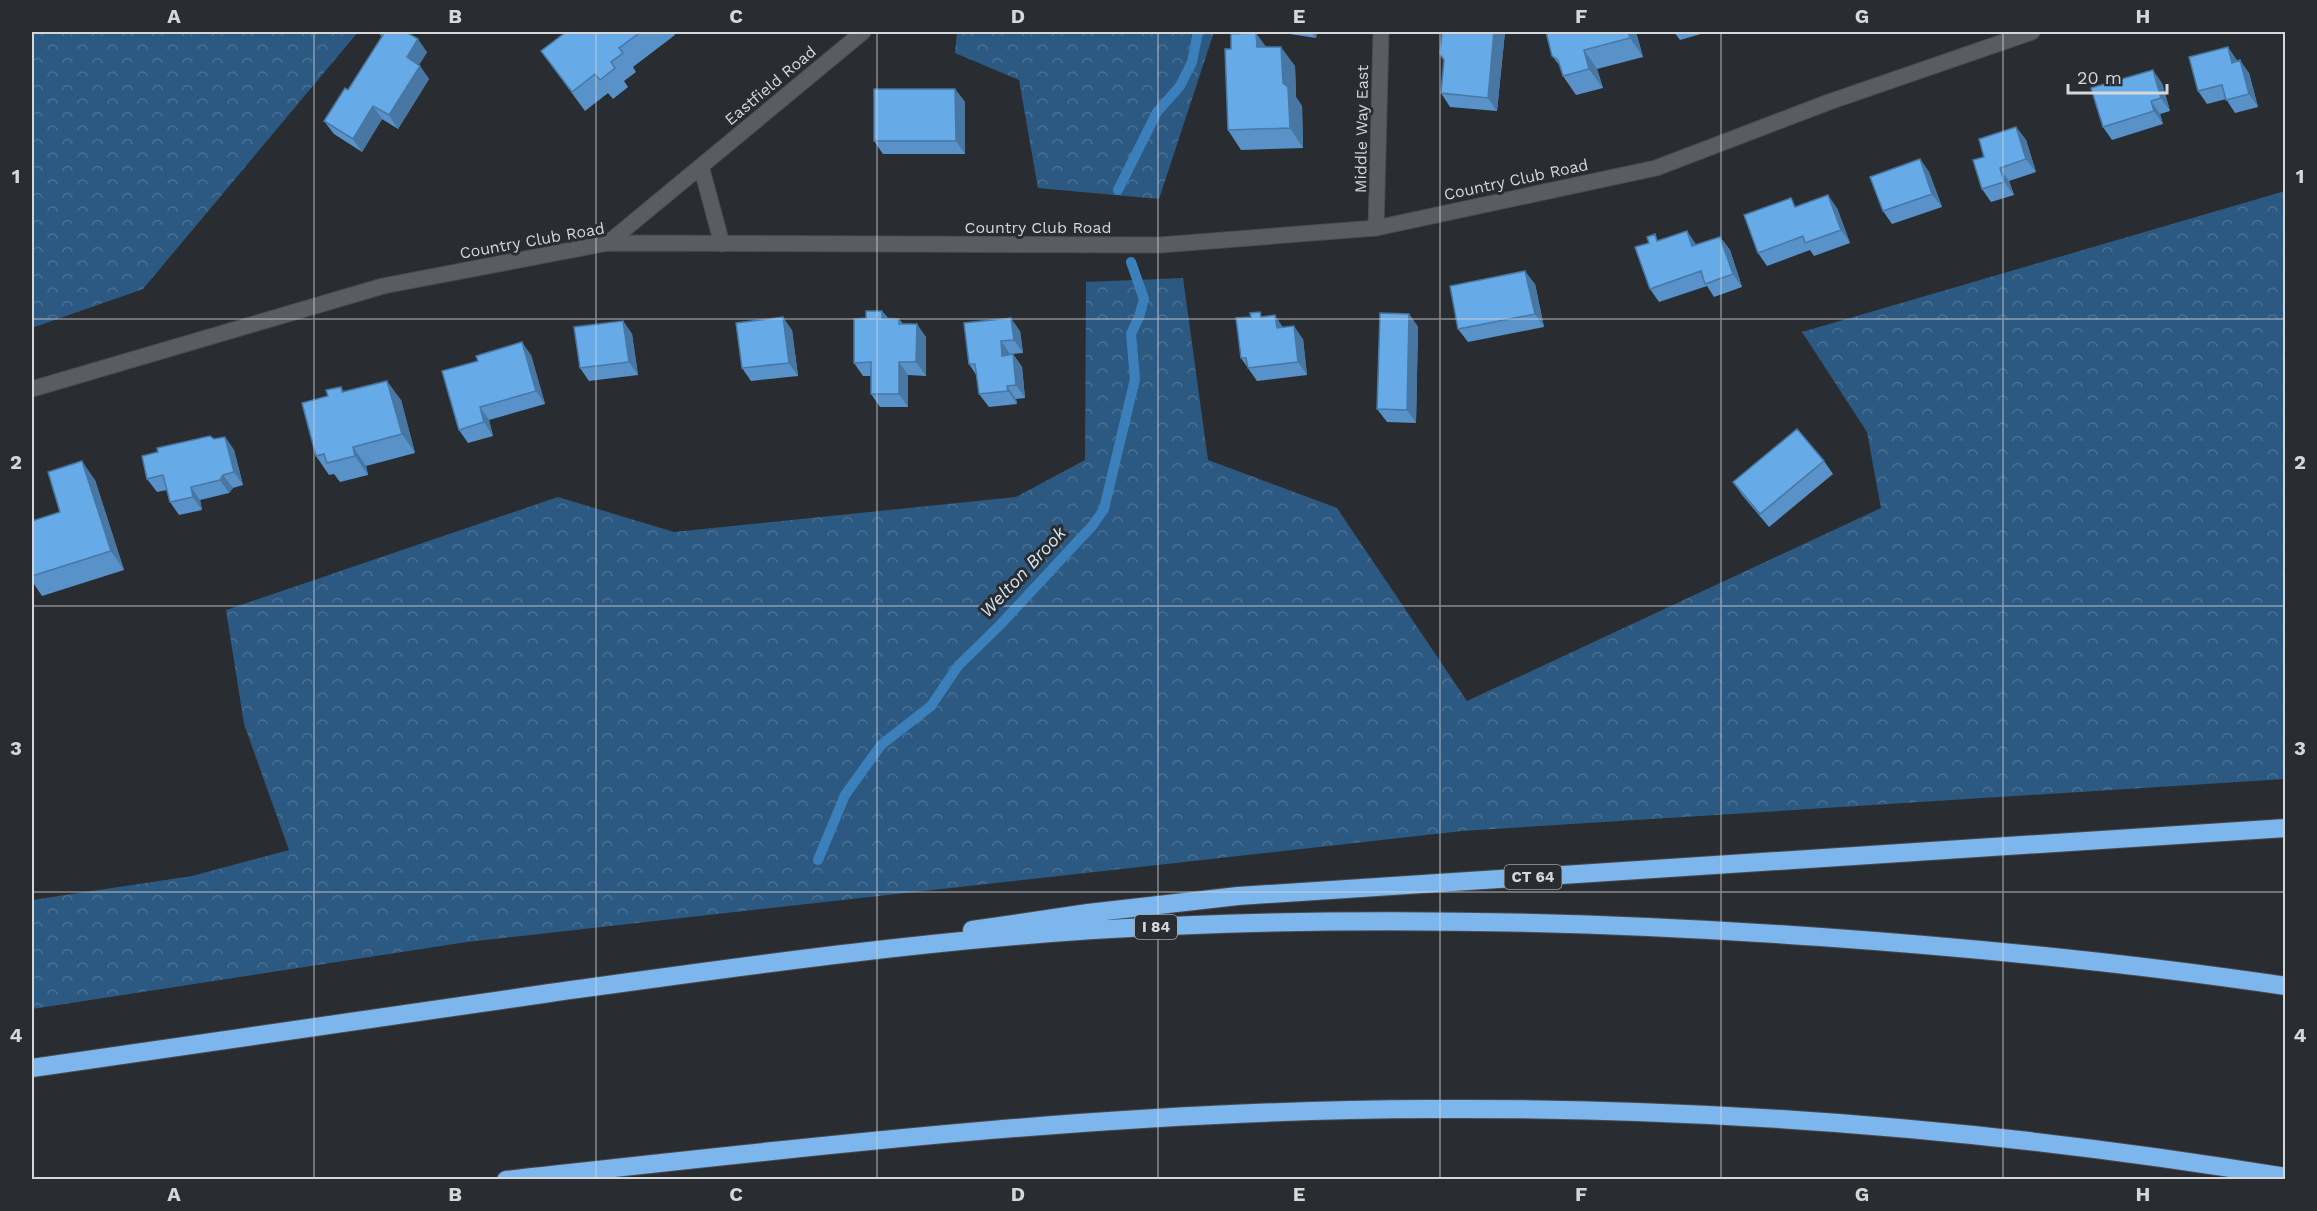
<svg xmlns="http://www.w3.org/2000/svg" width="2317" height="1211" viewBox="0 0 2317 1211" font-family="'Work Sans',sans-serif">
<defs>
<pattern id="forest-crowns" width="20" height="18" patternUnits="userSpaceOnUse" patternTransform="scale(1.5)"><rect width="20" height="18" fill="#2c5981"/><path d="M2 6a3 3 0 1 1 6 0M12 15a3 3 0 1 1 6 0" fill="none" stroke="#4a7092"/></pattern>
</defs>
<rect width="100%" height="100%" fill="#292d31"/>
<path fill="url(#forest-crowns)" d="M 32,32 L 358,32 L 143,289 L 32,328 Z
M 957,32 L 1214,32 L 1159,199 L 1038,188 L 1019,80 L 955,53 Z
M 2285,191 L 2285,779 L 1462,831 L 467,942 L 32,1009 L 32,900 L 192,876 L 289,850 L 244,724 L 226,610 L 558,497 L 674,532 L 1016,497 L 1085,460 L 1086,282 L 1183,278 L 1208,460 L 1337,508 L 1467,701 L 1881,508 L 1867,432 L 1802,332 Z"/>
<g fill="none" stroke-linecap="round" stroke-linejoin="round">
<path stroke="#3c80bb" stroke-width="10" d="M 1118,190 L 1157,112 L 1180,86 L 1192,62 L 1198,32
M 818,860 L 845,795 L 881,745 L 931,706 L 958,666 L 999,626 L 1093,525 L 1104,509 L 1135,379 L 1131,334 L 1139,317 L 1144,299 L 1131,262"/>
<defs>
<path id="street" d="M 701,166 L 722,244
M 1376,228 L 1381,32
M 608,243 L 863,32"/>
<path id="secondary" d="M 32,389 L 383,286 L 608,243 L 1160,245 L 1376,228 L 1656,168 L 1829,102 L 2032,32"/>
<path id="highway" d="M 972,930 L 1088,913 L 1238,896 L 2286,828
M 32,1068 C 204,1043 377,1018 550,993 C 730,968 911,942 1093,930 C 1336,915 1579,920 1821,937 C 1976,948 2131,963 2286,986
M 506,1180 C 813,1146 1119,1110 1428,1109 C 1715,1107 2002,1130 2286,1177"/>
</defs>
<use href="#street" stroke="#494b4f" stroke-width="17"/>
<use href="#secondary" stroke="#494b4f" stroke-width="17"/>
<use href="#highway" stroke="#494b4f" stroke-width="20"/>
<use href="#street" stroke="#595d62" stroke-width="15"/>
<use href="#secondary" stroke="#595d62" stroke-width="15"/>
<use href="#highway" stroke="#7cb6ed" stroke-width="18"/>
</g>
<path fill="#5892c8" d="M 378,32 L 427,52 L 419,65 L 429,79 L 398,129 L 382,119 L 362,152 L 334,134 L 324,121 L 348,90 L 382,37 Z
M 566,32 L 673,32 L 675,35 L 633,67 L 636,72 L 624,81 L 628,87 L 613,99 L 608,93 L 585,111 L 541,51 Z
M 1277,32 L 1317,32 L 1316,38 Z
M 1442,32 L 1505,32 L 1497,111 L 1450,107 L 1441,93 L 1444,60 Z
M 1546,32 L 1636,32 L 1643,57 L 1597,69 L 1603,88 L 1576,95 L 1563,76 L 1560,66 L 1552,56 Z
M 1674,32 L 1708,32 L 1680,40 Z
M 1266,47 L 1295,66 L 1296,97 L 1302,106 L 1303,148 L 1241,150 L 1228,130 Z
M 2237,60 L 2249,73 L 2258,107 L 2235,113 L 2226,99 L 2207,104 L 2198,91 Z
M 2162,83 L 2170,111 L 2160,114 L 2163,124 L 2112,140 L 2103,127 Z
M 955,89 L 965,102 L 965,154 L 883,154 L 874,141 Z
M 2016,127 L 2026,140 L 2036,172 L 2009,181 L 2014,195 L 1991,202 L 1982,189 L 1984,157 Z
M 1920,159 L 1929,172 L 1942,207 L 1892,224 L 1883,211 Z
M 1797,206 L 1837,208 L 1850,243 L 1814,256 L 1810,250 L 1767,266 L 1758,253 Z
M 1720,237 L 1730,250 L 1742,287 L 1714,297 L 1707,286 L 1659,302 L 1650,289 L 1659,240 L 1696,244 L 1696,245 Z
M 1535,284 L 1544,327 L 1468,342 L 1458,329 Z
M 882,311 L 888,318 L 899,319 L 903,324 L 926,337 L 926,376 L 908,375 L 908,407 L 880,407 L 871,394 L 871,376 L 863,376 L 854,363 L 866,318 Z
M 1409,314 L 1418,327 L 1416,423 L 1387,422 L 1377,409 Z
M 1263,317 L 1283,327 L 1303,339 L 1307,375 L 1257,381 L 1241,358 Z
M 623,321 L 632,334 L 638,375 L 589,381 L 580,368 Z
M 964,323 L 1020,331 L 1023,353 L 1010,354 L 1010,355 L 1013,354 L 1022,367 L 1025,398 L 1016,399 L 1017,404 L 989,407 L 979,394 L 977,376 L 969,364 Z
M 792,330 L 798,376 L 751,381 L 742,368 Z
M 531,355 L 545,404 L 489,420 L 493,436 L 468,443 L 459,430 L 442,371 Z
M 341,387 L 344,392 L 401,400 L 415,453 L 366,466 L 368,475 L 340,482 L 334,474 L 329,475 L 316,456 L 328,396 Z
M 225,437 L 234,450 L 243,485 L 233,488 L 229,493 L 200,500 L 202,510 L 179,515 L 170,502 L 167,490 L 157,492 L 147,479 L 214,439 Z
M 1824,461 L 1833,474 L 1769,527 L 1742,495 L 1733,482 Z
M 95,480 L 124,570 L 42,596 L 32,581 L 32,521 L 60,512 Z"/>
<path fill="#4777a2" d="M 1311,32 L 1317,32 L 1316,38 Z
M 1494,32 L 1505,32 L 1497,111 L 1488,98 Z
M 1628,32 L 1636,32 L 1643,57 L 1630,38 Z
M 1256,33 L 1270,52 L 1257,47 Z
M 418,39 L 427,52 L 416,70 L 407,57 Z
M 1281,47 L 1295,66 L 1296,97 L 1302,106 L 1303,148 L 1290,128 L 1283,83 Z
M 2228,47 L 2237,60 L 2241,76 L 2232,63 Z
M 1584,50 L 1597,69 L 1603,88 L 1589,69 Z
M 2240,60 L 2249,73 L 2258,107 L 2249,94 Z
M 420,66 L 429,79 L 398,129 L 389,115 Z
M 2153,70 L 2162,83 L 2170,111 L 2161,98 Z
M 955,89 L 965,102 L 965,154 L 956,141 Z
M 2151,101 L 2160,114 L 2163,124 L 2154,111 Z
M 373,106 L 382,119 L 362,152 L 353,139 Z
M 2016,127 L 2026,140 L 2036,172 L 2026,159 Z
M 1920,159 L 1929,172 L 1942,207 L 1932,194 Z
M 2000,168 L 2009,181 L 2014,195 L 2004,182 Z
M 1828,195 L 1837,208 L 1850,243 L 1841,230 Z
M 1687,231 L 1696,244 L 1702,259 L 1692,246 Z
M 1720,237 L 1730,250 L 1742,287 L 1733,274 Z
M 1525,271 L 1535,284 L 1544,327 L 1535,314 Z
M 882,311 L 891,324 L 882,318 Z
M 1409,314 L 1418,327 L 1416,423 L 1407,410 Z
M 1275,315 L 1284,329 L 1277,328 Z
M 783,317 L 792,330 L 798,376 L 789,363 Z
M 1011,318 L 1020,331 L 1023,353 L 1014,340 Z
M 623,321 L 632,334 L 638,375 L 629,362 Z
M 917,324 L 926,337 L 926,376 L 916,362 Z
M 1294,326 L 1303,339 L 1307,375 L 1298,362 Z
M 1001,341 L 1010,354 L 1011,369 L 1002,356 Z
M 522,342 L 531,355 L 545,404 L 536,391 Z
M 1013,354 L 1022,367 L 1025,398 L 1016,385 Z
M 899,362 L 908,375 L 908,407 L 899,394 Z
M 387,381 L 401,400 L 415,453 L 402,434 Z
M 1007,386 L 1016,399 L 1017,404 L 1008,391 Z
M 480,407 L 489,420 L 493,436 L 484,422 Z
M 225,437 L 234,450 L 243,485 L 234,472 Z
M 353,447 L 366,466 L 368,475 L 355,456 Z
M 82,461 L 95,480 L 124,570 L 111,551 Z
M 223,475 L 233,488 L 229,493 L 220,480 Z
M 191,487 L 200,500 L 202,510 L 193,497 Z"/>
<path fill="#66aae8" stroke="#4777a2" stroke-width="1.5" d="M 378,32 L 406,32 L 418,39 L 407,57 L 420,66 L 389,115 L 373,106 L 353,139 L 324,121 L 345,88 L 348,90 L 383,35 Z
M 566,32 L 641,32 L 619,48 L 623,53 L 611,62 L 615,68 L 600,80 L 595,74 L 572,92 L 541,51 Z
M 1442,32 L 1494,32 L 1488,98 L 1441,93 L 1444,60 L 1440,54 Z
M 1546,32 L 1628,32 L 1630,38 L 1584,50 L 1589,69 L 1563,76 L 1558,60 L 1552,56 Z
M 1256,33 L 1257,47 L 1281,47 L 1283,83 L 1288,87 L 1290,128 L 1228,130 L 1225,49 L 1231,49 L 1231,34 Z
M 2228,47 L 2232,63 L 2240,60 L 2249,94 L 2226,100 L 2222,85 L 2198,91 L 2189,57 Z
M 2153,70 L 2161,98 L 2151,101 L 2154,111 L 2103,127 L 2091,88 Z
M 874,89 L 955,89 L 956,141 L 874,141 Z
M 2016,127 L 2026,159 L 2000,168 L 2004,182 L 1982,189 L 1973,160 L 1984,157 L 1979,139 Z
M 1920,159 L 1932,194 L 1883,211 L 1870,177 Z
M 1828,195 L 1841,230 L 1805,243 L 1803,236 L 1758,253 L 1744,215 L 1791,198 L 1795,207 Z
M 1687,231 L 1692,246 L 1720,237 L 1733,274 L 1705,284 L 1701,271 L 1650,289 L 1635,247 L 1649,243 L 1647,237 L 1655,234 L 1657,241 Z
M 1525,271 L 1535,314 L 1458,329 L 1450,286 Z
M 866,311 L 882,311 L 882,318 L 899,319 L 899,324 L 917,324 L 916,362 L 899,362 L 899,394 L 871,394 L 871,362 L 854,363 L 854,319 L 866,318 Z
M 1260,312 L 1261,317 L 1275,315 L 1277,328 L 1294,326 L 1298,362 L 1248,368 L 1246,358 L 1241,358 L 1236,318 L 1251,317 L 1250,313 Z
M 1380,313 L 1409,314 L 1407,410 L 1377,409 Z
M 783,317 L 789,363 L 742,368 L 736,323 Z
M 1011,318 L 1014,340 L 1001,341 L 1002,356 L 1013,354 L 1016,385 L 1007,386 L 1008,391 L 979,394 L 975,364 L 969,364 L 964,323 Z
M 623,321 L 629,362 L 580,368 L 574,327 Z
M 522,342 L 536,391 L 480,407 L 484,422 L 459,430 L 442,371 L 478,361 L 476,356 Z
M 387,381 L 402,434 L 353,447 L 355,456 L 327,463 L 324,454 L 316,456 L 302,403 L 328,396 L 326,390 L 341,387 L 342,392 Z
M 1797,429 L 1824,461 L 1760,514 L 1733,482 Z
M 210,436 L 214,439 L 225,437 L 234,472 L 223,475 L 220,480 L 191,487 L 193,497 L 170,502 L 163,475 L 147,479 L 142,456 L 158,452 L 157,448 Z
M 82,461 L 111,551 L 32,576 L 32,521 L 60,512 L 48,472 Z"/>
<path fill="none" stroke="#d5d7d9" stroke-width="1.5" stroke-opacity="0.55" d="M 314,32 L 314,1180M 596,32 L 596,1180M 877,32 L 877,1180M 1158,32 L 1158,1180M 1440,32 L 1440,1180M 1721,32 L 1721,1180M 2003,32 L 2003,1180M 32,319 L 2286,319M 32,606 L 2286,606M 32,892 L 2286,892"/>
<g text-anchor="middle" stroke-width="6" stroke-linejoin="round" paint-order="stroke">
<g fill="#292d31" stroke="#a1a4a7" stroke-width="1.5">
<rect x="1504.5" y="865" width="57" height="24" rx="4.5"/>
<rect x="1135" y="915" width="42" height="24" rx="4.5"/>
</g>
<g font-size="15" font-weight="bold" fill="#d5d7d9">
<text x="1533" y="882">CT 64</text>
<text x="1156" y="932">I 84</text>
</g>
<g font-size="16" fill="#d5d7d9" stroke="#292d31">
<text transform="translate(770 85) rotate(-40)" y="6">Eastfield Road</text>
<text transform="translate(1361 129) rotate(-89)" y="6">Middle Way East</text>
<text transform="translate(1516 179) rotate(-12)" y="6">Country Club Road</text>
<text x="1038" y="233">Country Club Road</text>
<text transform="translate(532 240) rotate(-10)" y="6">Country Club Road</text>
</g>
<g font-size="18" font-style="italic" fill="#d4e5f5" stroke="#292d31">
<text transform="translate(1023 572) rotate(-47)" y="6">Welton Brook</text>
</g>
</g>
<rect width="2317" height="1211" fill="none" stroke="#292d31" stroke-width="66"/>
<path d="M2068 84v9h99v-9" fill="none" stroke="#d5d7d9" stroke-width="3"/>
<text x="2077" y="84" font-size="18" fill="#d5d7d9" stroke="#292d31" stroke-width="4.5" paint-order="stroke">20 m</text>
<rect x="33" y="33" width="2251" height="1145" fill="none" stroke="#d5d7d9" stroke-width="2"/>
<g font-size="20" text-anchor="middle" font-weight="bold" fill="#d5d7d9">
<text x="174" y="23">A</text>
<text x="455" y="23">B</text>
<text x="736" y="23">C</text>
<text x="1018" y="23">D</text>
<text x="1299" y="23">E</text>
<text x="1581" y="23">F</text>
<text x="1862" y="23">G</text>
<text x="2143" y="23">H</text>
<text x="16" y="183">1</text>
<text x="2300" y="183">1</text>
<text x="16" y="469">2</text>
<text x="2300" y="469">2</text>
<text x="16" y="755">3</text>
<text x="2300" y="755">3</text>
<text x="16" y="1042">4</text>
<text x="2300" y="1042">4</text>
<text x="174" y="1201">A</text>
<text x="455" y="1201">B</text>
<text x="736" y="1201">C</text>
<text x="1018" y="1201">D</text>
<text x="1299" y="1201">E</text>
<text x="1581" y="1201">F</text>
<text x="1862" y="1201">G</text>
<text x="2143" y="1201">H</text>
</g>
</svg>
